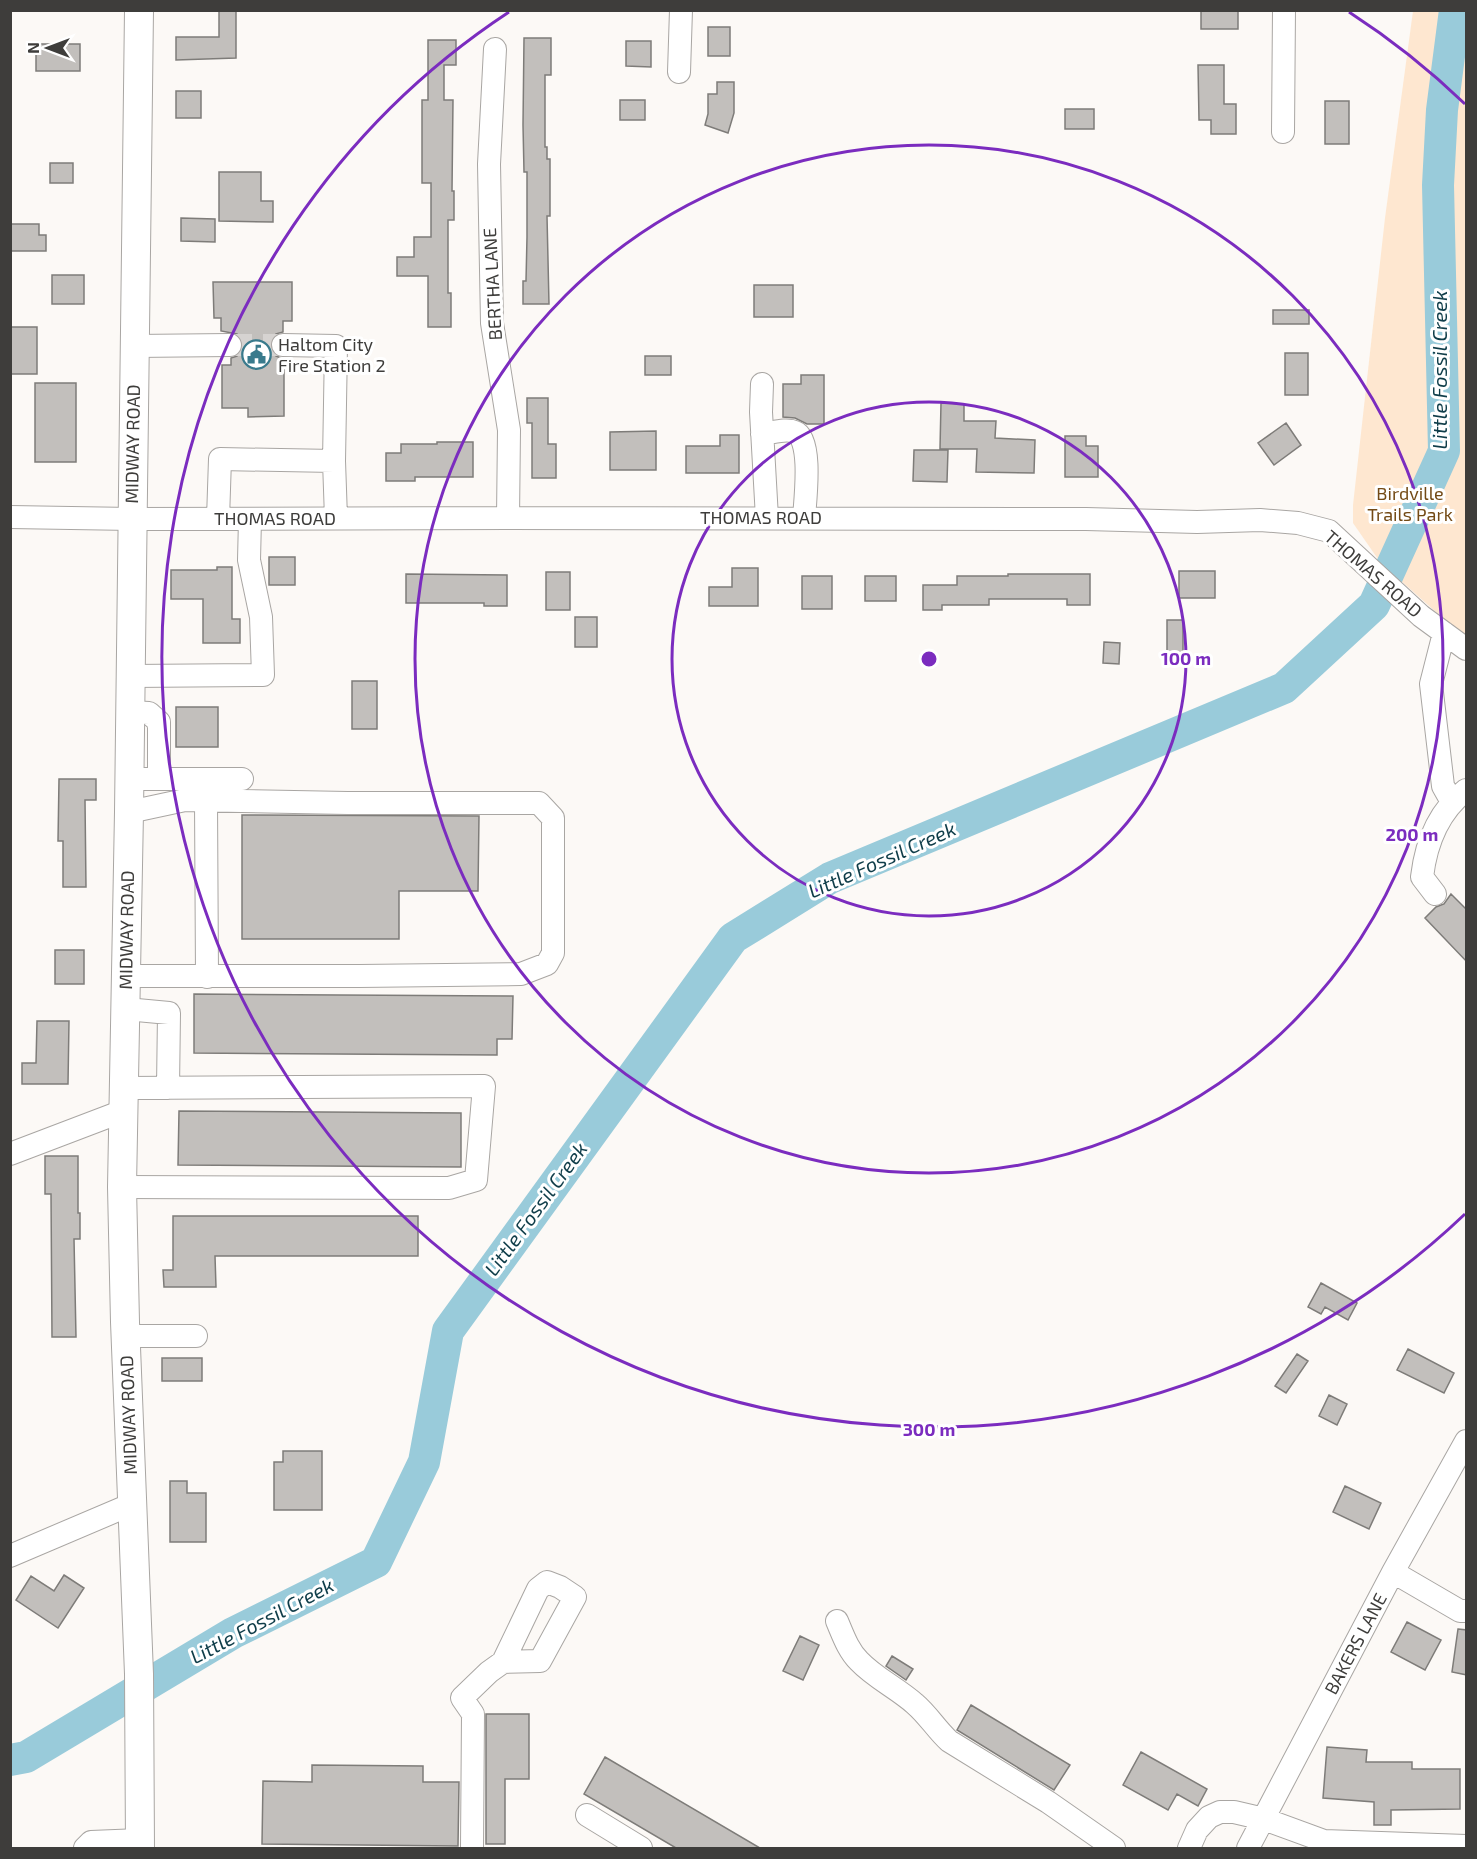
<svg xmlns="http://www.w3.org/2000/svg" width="1477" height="1859" viewBox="0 0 1477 1859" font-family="'Exo 2',sans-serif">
<rect width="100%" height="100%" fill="#fcf9f6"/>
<path fill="#fee7d0" d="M 1413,11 L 1466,11 L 1466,639 L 1380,562 L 1353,523 L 1353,505 L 1385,218 Z"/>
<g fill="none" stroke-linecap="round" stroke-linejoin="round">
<path stroke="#99cbda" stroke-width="32" d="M 10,1760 L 26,1757 L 233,1633 L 376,1562 L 424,1462 L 448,1331 L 733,938 L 830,878 L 1284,688 L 1374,605 L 1444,451 L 1438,185 L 1442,110 L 1455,10"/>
</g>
<path fill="#c2bfbc" stroke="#7e7c79" stroke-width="1.5" d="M 219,10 L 236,10 L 236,58 L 176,60 L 176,37 L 219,37 Z
M 1201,10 L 1238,10 L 1238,29 L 1201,29 Z
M 708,27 L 730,27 L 730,56 L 708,56 Z
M 524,38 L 551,38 L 551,75 L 545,75 L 545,147 L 547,147 L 547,159 L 550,159 L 550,216 L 547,216 L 549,304 L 523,304 L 523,281 L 526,281 L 527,237 L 527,172 L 524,172 L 523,125 Z
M 428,40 L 456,40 L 456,65 L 444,65 L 444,100 L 453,100 L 452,191 L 454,191 L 454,220 L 448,220 L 448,293 L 451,293 L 451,327 L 428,327 L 428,276 L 397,276 L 397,257 L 414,257 L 414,237 L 431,237 L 431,183 L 422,183 L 422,100 L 428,100 Z
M 626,41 L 651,41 L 651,67 L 626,66 Z
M 36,44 L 80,44 L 80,71 L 36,71 Z
M 1198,65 L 1224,65 L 1224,104 L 1236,104 L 1236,134 L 1211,134 L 1211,120 L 1199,120 Z
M 717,82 L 734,82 L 734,113 L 728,133 L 705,125 L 708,114 L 708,94 L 717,94 Z
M 176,91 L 201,91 L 201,118 L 176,118 Z
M 620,100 L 645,100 L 645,120 L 620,120 Z
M 1325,101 L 1349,101 L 1349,144 L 1325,144 Z
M 1065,109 L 1094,109 L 1094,129 L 1065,129 Z
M 50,163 L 73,163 L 73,183 L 50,183 Z
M 219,172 L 261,172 L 261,201 L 273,201 L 273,222 L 219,221 Z
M 181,218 L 215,219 L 215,242 L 181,241 Z
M 10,224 L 39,224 L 39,235 L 46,235 L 46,251 L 10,251 Z
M 52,275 L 84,275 L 84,304 L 52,304 Z
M 213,282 L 292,282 L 292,321 L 283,321 L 283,332 L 276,334 L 271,339 L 270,344 L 271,351 L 276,356 L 284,359 L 284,416 L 248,417 L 248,408 L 222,408 L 222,365 L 231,365 L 231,358 L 237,356 L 241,352 L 243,344 L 241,338 L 237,334 L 221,331 L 221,318 L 214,318 Z
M 754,285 L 793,285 L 793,317 L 754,317 Z
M 1273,310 L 1309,310 L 1309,324 L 1273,324 Z
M 10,327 L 37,327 L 37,374 L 10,374 Z
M 1285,353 L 1308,353 L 1308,395 L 1285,395 Z
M 645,356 L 671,356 L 671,375 L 645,375 Z
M 801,375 L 824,375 L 824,424 L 807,424 L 795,418 L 783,417 L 783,384 L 801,384 Z
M 35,383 L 76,383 L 76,462 L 35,462 Z
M 527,398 L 548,398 L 548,444 L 556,444 L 556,478 L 532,478 L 532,423 L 527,423 Z
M 941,403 L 964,404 L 964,421 L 996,421 L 995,438 L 1035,440 L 1034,473 L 976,472 L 977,449 L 940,449 Z
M 1286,423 L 1301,445 L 1274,465 L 1258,443 Z
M 656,431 L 656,470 L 610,470 L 610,432 Z
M 720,435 L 739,435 L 739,473 L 686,473 L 686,446 L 720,446 Z
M 1065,436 L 1086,436 L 1086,446 L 1098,446 L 1098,477 L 1065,477 Z
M 437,442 L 473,442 L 473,477 L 415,477 L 415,481 L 386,481 L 386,453 L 401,453 L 401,444 L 437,444 Z
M 914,450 L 948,450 L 947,482 L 913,481 Z
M 269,557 L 295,557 L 295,585 L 269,585 Z
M 217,567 L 232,567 L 232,619 L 240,619 L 240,643 L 203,643 L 203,599 L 171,599 L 171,570 L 217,570 Z
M 732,568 L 758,568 L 758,606 L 709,606 L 709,587 L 732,587 Z
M 1179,571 L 1215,571 L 1215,598 L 1179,598 Z
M 546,572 L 570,572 L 570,610 L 546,610 Z
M 406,574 L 507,575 L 507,606 L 484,606 L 484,603 L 406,603 Z
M 1008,574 L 1090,574 L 1090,605 L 1067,605 L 1067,599 L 989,599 L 989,605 L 942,605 L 942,610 L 923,610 L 923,585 L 957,585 L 957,576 L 1008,576 Z
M 802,576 L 832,576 L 832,609 L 802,609 Z
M 865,576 L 896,576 L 896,601 L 865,601 Z
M 575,617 L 597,617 L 597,647 L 575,647 Z
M 1167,620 L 1183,620 L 1183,658 L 1167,658 Z
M 1104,642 L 1120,643 L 1119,664 L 1103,663 Z
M 352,681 L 377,681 L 377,729 L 352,729 Z
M 176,707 L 218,707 L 218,747 L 176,747 Z
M 59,779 L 96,779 L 96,800 L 85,800 L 86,887 L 63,887 L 63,841 L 58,841 Z
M 242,815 L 479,816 L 478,891 L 399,891 L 399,939 L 242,939 Z
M 1451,894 L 1467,910 L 1467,962 L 1425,918 L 1436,907 L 1444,904 Z
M 55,950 L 84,950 L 84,984 L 55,984 Z
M 194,994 L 513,996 L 512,1039 L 497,1039 L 497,1055 L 194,1053 Z
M 37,1021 L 69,1021 L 68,1084 L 22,1084 L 22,1063 L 36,1063 Z
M 179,1111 L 461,1113 L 461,1167 L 178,1165 Z
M 45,1156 L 78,1156 L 78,1213 L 80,1213 L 80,1239 L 74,1239 L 76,1337 L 52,1337 L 51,1194 L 45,1194 Z
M 173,1216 L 418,1216 L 418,1256 L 215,1256 L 216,1287 L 164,1287 L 163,1270 L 173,1270 Z
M 1321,1283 L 1357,1303 L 1348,1320 L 1325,1307 L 1321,1314 L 1308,1307 Z
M 1408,1349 L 1454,1373 L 1444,1393 L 1397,1370 Z
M 1297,1354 L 1308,1361 L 1286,1393 L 1275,1386 Z
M 162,1358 L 202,1358 L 202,1381 L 162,1381 Z
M 1329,1395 L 1347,1404 L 1337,1425 L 1319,1416 Z
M 283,1451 L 322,1451 L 322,1510 L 274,1510 L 274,1462 L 283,1462 Z
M 170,1481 L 187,1481 L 187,1493 L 206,1493 L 206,1542 L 170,1542 Z
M 1345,1486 L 1381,1503 L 1369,1529 L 1333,1512 Z
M 64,1575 L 84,1588 L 58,1628 L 16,1600 L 31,1576 L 54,1591 Z
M 1407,1622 L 1441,1640 L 1425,1670 L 1391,1652 Z
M 1458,1629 L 1467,1630 L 1467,1675 L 1452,1672 Z
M 800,1636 L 819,1645 L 803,1680 L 783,1671 Z
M 892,1656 L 913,1669 L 906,1680 L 886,1666 Z
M 971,1705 L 1070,1765 L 1054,1790 L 957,1730 Z
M 486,1714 L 529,1714 L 529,1779 L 505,1779 L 505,1844 L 486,1844 Z
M 1327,1747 L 1367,1750 L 1366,1762 L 1412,1762 L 1412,1769 L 1460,1769 L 1460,1809 L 1391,1810 L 1391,1825 L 1374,1825 L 1374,1802 L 1323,1798 Z
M 1141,1752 L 1207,1789 L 1198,1806 L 1177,1794 L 1168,1810 L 1123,1785 Z
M 605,1757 L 760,1848 L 676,1848 L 584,1794 Z
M 312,1765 L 423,1766 L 423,1782 L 459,1782 L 458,1846 L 262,1844 L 263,1781 L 312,1782 Z"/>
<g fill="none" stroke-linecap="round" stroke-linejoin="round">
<path stroke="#d6d3d1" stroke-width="22" stroke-dasharray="22 11" stroke-linecap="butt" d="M 230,345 L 283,345"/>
<defs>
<path id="minor" d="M 495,49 L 489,164 L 492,323 L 509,430 L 508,518
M 679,72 L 681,10
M 1283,132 L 1284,10
M 283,345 L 336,346 L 334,461
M 134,346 L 230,345
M 762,384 L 761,412 L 767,518
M 762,434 C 772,433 786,428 795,432 C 813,439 805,501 804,518
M 10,517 L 132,519 L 508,518 L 1086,519 L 1197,522 L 1260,520 L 1298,523 L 1329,531 L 1421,616 L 1466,649
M 218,519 L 220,459 L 334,461 L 336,518
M 1444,633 L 1431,684 L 1443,786 L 1452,802
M 130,676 L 263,675 L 261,617 L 249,560 L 250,519
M 130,712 L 149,713 L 159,722 L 159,772 L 154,779 L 130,779
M 154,779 L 242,779
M 206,801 L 207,977
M 1435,894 L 1422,877 C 1426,843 1439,811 1466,790
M 126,976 L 359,976 L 521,974 L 547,964 L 553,953 L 553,818 L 539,803 L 348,803 L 185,800 L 129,812
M 126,1009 L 169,1013 L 168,1088
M 10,1154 L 123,1111
M 122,1187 L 449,1188 L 476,1180 L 484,1086 L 124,1088
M 125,1336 L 196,1336
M 10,1556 L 132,1504
M 1393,1572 L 1460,1611 L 1466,1611
M 837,1621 C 843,1635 848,1650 859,1661 C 875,1678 897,1688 915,1704 C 928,1715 936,1729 949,1741 L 1048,1802 L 1114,1848
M 587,1815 L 641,1848
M 85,1848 L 91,1842 L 140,1840
M 472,1848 L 473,1714 L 462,1698 L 489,1672 L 503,1662 L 538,1589 L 547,1582 L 560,1587 L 575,1597 L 540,1661 L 503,1662
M 1189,1848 L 1197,1830 L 1209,1817 L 1220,1812 L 1234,1812 L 1264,1819 L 1324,1841 L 1466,1846
M 1248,1848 L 1393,1572 L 1466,1441"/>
<path id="major" d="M 139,10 L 129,812 L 122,1187 L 125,1322 L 139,1674 L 140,1848"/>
</defs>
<use href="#minor" stroke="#a9a6a3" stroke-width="24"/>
<use href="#major" stroke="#a9a6a3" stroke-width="30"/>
<use href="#minor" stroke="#fff" stroke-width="22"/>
<use href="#major" stroke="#fff" stroke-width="28"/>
</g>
<g fill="none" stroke="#7b2cbf" stroke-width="3">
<circle cx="929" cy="659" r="257"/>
<circle cx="929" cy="659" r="514"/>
<path d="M1465 1214A771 771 0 1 1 509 12M1349 12A771 771 0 0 1 1465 104"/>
</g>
<defs>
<symbol id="civic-ring" viewBox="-11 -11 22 22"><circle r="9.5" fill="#fff" stroke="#397a8c" stroke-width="1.5"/><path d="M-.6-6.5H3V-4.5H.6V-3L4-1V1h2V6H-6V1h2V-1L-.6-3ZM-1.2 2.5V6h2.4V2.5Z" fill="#397a8c"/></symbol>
</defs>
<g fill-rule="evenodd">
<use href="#civic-ring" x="240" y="338" width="33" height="33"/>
</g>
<g text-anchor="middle" stroke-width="6" stroke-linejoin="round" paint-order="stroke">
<g font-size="18" fill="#3e3d3b" stroke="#fff">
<text transform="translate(493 284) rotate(-93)" y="6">BERTHA LANE</text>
<text transform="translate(133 444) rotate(-89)" y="6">MIDWAY ROAD</text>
<text x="761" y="524">THOMAS ROAD</text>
<text x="275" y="525">THOMAS ROAD</text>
<text transform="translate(1373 574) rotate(41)" y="6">THOMAS ROAD</text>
<text transform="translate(127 930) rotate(-89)" y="6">MIDWAY ROAD</text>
<text transform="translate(129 1415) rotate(-92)" y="6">MIDWAY ROAD</text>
<text transform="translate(1356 1644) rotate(-62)" y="6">BAKERS LANE</text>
</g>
<g font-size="18" fill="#3e3d3b" stroke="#fff" text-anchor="start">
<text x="278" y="351">Haltom City<tspan x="278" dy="21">Fire Station 2</tspan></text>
</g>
<g font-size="18" fill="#734a15" stroke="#fff">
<text x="1410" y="500">Birdville<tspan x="1410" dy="21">Trails Park</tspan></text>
</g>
<g font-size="20" font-style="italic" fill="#0f3d49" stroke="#fff">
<text transform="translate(1440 370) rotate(-90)" y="7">Little Fossil Creek</text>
<text transform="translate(882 860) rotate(-24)" y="7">Little Fossil Creek</text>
<text transform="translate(536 1209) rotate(-54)" y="7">Little Fossil Creek</text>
<text transform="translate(262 1621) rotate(-28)" y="7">Little Fossil Creek</text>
</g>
</g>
<circle cx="929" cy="659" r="9" fill="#7b2cbf" stroke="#fff" stroke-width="3"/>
<g font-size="18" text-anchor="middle" font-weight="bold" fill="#7b2cbf" stroke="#fff" stroke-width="6" stroke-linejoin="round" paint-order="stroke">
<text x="1186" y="665">100 m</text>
<text x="1412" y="841">200 m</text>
<text x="929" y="1436">300 m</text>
</g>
<rect width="1477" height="1859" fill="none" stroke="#3e3d3b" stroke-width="24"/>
<g transform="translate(48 48) rotate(270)" stroke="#ffffff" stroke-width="4.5" paint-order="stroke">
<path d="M0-4.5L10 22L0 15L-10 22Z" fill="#3e3d3b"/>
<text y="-9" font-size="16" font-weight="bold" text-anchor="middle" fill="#3e3d3b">N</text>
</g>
</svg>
